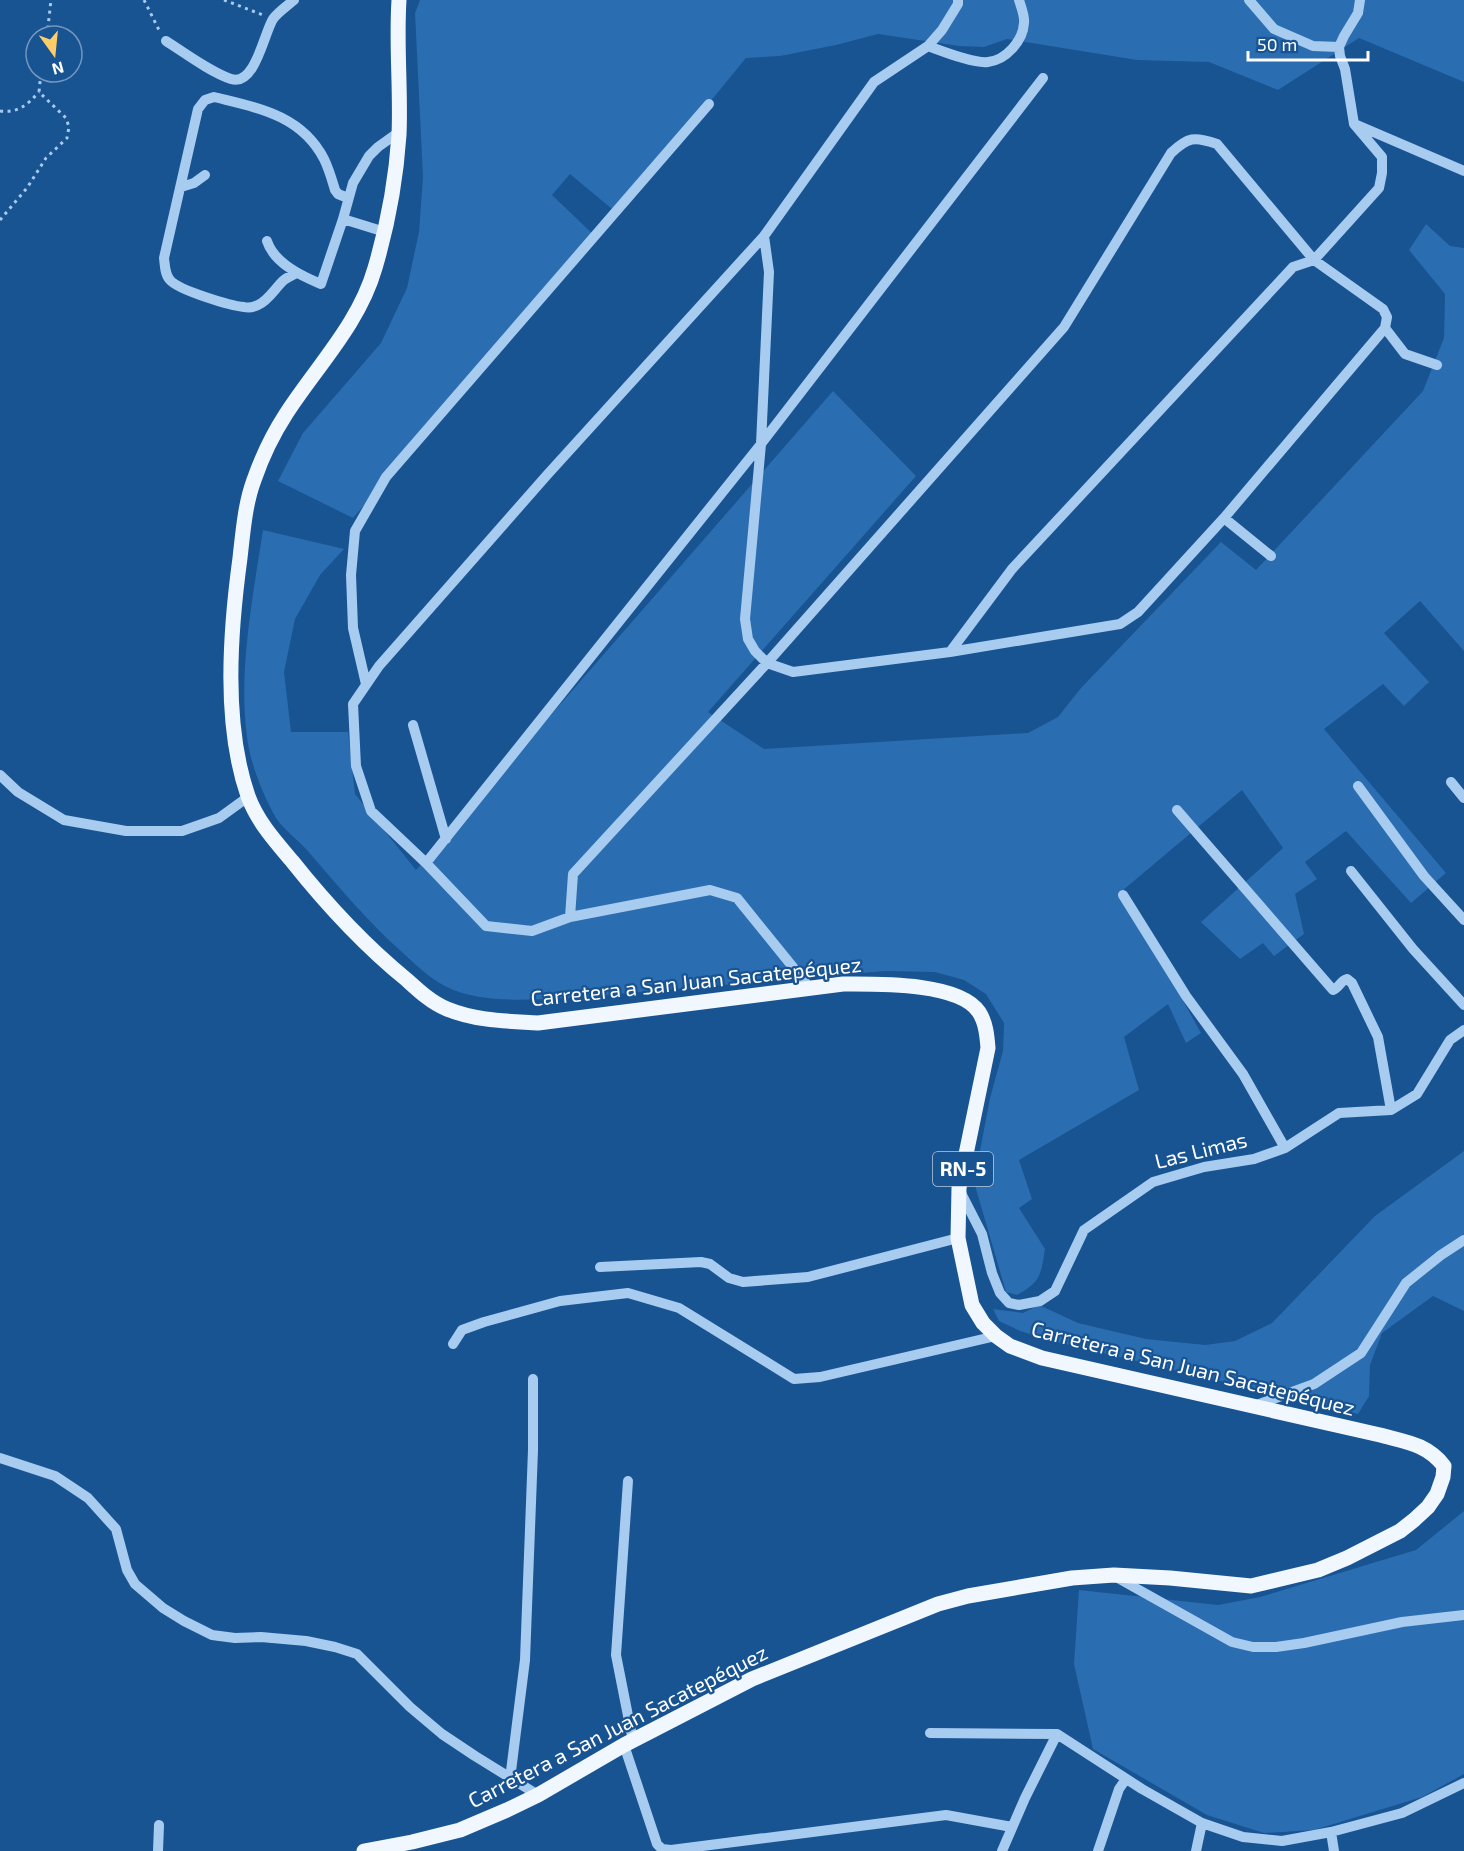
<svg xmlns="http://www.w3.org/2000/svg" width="1464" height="1851" viewBox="0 0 1464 1851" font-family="'Exo 2',sans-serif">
<rect width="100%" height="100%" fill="#185392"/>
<path fill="#2b6db1" d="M 420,0 L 1464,0 L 1464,82 L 1359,38 L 1278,90 L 1209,62 L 1137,60 L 1007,39 L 984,47 L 959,46 L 878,34 L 836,45 L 780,56 L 746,58 L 618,214 L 570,174 L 552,195 L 598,239 L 353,518 L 278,481 L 303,433 L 381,343 L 407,288 L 419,232 L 423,177 L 415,13 Z
M 1426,224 L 1450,246 L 1464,248 L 1464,651 L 1420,601 L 1384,633 L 1429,682 L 1404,706 L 1383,684 L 1324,729 L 1446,873 L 1411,903 L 1346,831 L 1305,862 L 1317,879 L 1295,894 L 1304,934 L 1274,956 L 1263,943 L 1240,959 L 1201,922 L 1283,848 L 1242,790 L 1122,891 L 1201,1033 L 1186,1043 L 1168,1004 L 1124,1037 L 1139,1090 L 1019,1160 L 1032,1199 L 1019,1208 L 1045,1249 C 1041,1274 1041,1282 1017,1295 L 1006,1292 L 974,1182 L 990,1098 L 1003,1051 L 1004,1023 L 986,994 L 964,980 L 935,972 L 885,971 L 571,998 C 536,999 497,1003 462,993 C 438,986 421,970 403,953 C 368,922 338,886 307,850 C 298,840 283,829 276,818 C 263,795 250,763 247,737 C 238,671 253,595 263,530 L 344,549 L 320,575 L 295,619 L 284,672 L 291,732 L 348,732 L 355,794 L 416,870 L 833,391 L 916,476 L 708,712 L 764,749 L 1028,733 L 1058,717 L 1081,688 L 1221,542 L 1256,570 L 1423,391 L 1444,338 L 1445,294 L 1409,250 Z
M 1464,1151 L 1464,1311 L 1433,1296 L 1382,1333 L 1370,1365 L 1369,1396 L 1358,1414 L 1053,1341 L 1020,1331 L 999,1321 L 993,1309 L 1023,1313 L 1039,1305 L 1078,1323 L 1146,1339 L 1205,1345 L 1235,1341 L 1272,1323 L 1375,1216 Z
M 1464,1511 L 1464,1774 L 1422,1797 L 1314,1830 L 1264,1833 L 1207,1815 L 1093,1749 L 1074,1664 L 1079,1590 L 1218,1605 L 1260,1597 L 1416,1550 Z"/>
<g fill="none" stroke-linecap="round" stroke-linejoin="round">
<path stroke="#a8cbf0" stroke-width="3" stroke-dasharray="3 4.5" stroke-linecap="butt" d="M 144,0 L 160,32
M 224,0 L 263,15
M 47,36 L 51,0
M 0,111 C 19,113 27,105 39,92
M 0,220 L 27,188 L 46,158 L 67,138 L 69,127 L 66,118 L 39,92 L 41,72"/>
<path stroke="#a8cbf0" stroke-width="10" d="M 1249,0 L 1274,29 L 1313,46 L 1339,47
M 166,41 C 185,53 210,72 231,79 C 255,87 264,33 273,19 C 278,12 287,6 294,0
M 928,46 C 942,51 974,64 988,62 C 1006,60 1023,41 1024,23 C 1025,16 1021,7 1019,0
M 1357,125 L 1464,171
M 181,187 L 194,183 L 205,175
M 343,219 L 385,232
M 267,241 C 274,263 301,276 321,284 L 343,219 L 353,183 L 369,156 L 378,147 L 399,132
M 296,273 C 293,275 288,277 284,280 C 275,288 269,300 258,305 C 254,307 248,308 244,307 C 231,306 178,290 170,280 C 165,275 165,266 164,258 L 198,109 L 205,100 L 214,97 C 258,108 301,115 324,159 C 329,169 332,180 335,190 L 338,194 L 348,198
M 1385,328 L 1405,354 L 1437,365
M 1224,518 L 1271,556
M 950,652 L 1012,569 L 1293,267 L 1314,260 L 1379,188 L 1382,173 L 1382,157 L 1354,124 L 1345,69 L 1340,56 L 1339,47 L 1344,36 L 1358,13 L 1360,0
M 366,684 L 353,628 L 351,575 L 355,531 L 386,477 L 709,104
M 413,725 L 446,839
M 0,775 L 18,792 L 64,820 L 126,831 L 182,831 L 219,818 L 248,797
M 1451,782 L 1464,798
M 1358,786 L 1424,876 L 1464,920
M 1177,810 L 1333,990 C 1339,988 1340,981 1347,979 L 1352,983 L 1378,1037 L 1391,1110
M 426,863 L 761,444 L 1043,78
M 1351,871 L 1413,949 L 1464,1005
M 1123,895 L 1186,996 L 1243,1074 L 1285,1148
M 570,917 L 573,874 L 767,663 L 1064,327 L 1171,153 C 1188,137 1194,136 1217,144 L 1314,260 L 1383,309 L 1387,317 L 1385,328 L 1224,518 L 1138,612 L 1120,624 L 950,652 L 793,672 L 767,663 L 755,651 L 748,639 L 745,619 L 761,444 L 769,272 L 764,236
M 809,987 L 737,898 L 710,890 L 570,917 L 532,931 L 486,926 L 426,863 L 371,811 L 356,766 L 353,704 L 379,666 L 547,475 L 764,236 L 874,82 L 928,46 L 942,30 L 958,4 L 958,0
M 960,1191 L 982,1234 L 992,1273 L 1000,1293 L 1009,1303 L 1019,1305 L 1040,1301 L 1055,1291 L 1084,1230 L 1153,1182 L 1204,1167 L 1254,1159 L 1285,1148 L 1339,1113 L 1391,1110 L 1417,1094 L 1450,1040 L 1464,1030
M 600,1267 L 701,1262 L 710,1264 L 729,1278 L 743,1282 L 808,1277 L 958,1238
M 453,1344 L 462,1330 L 484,1322 L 560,1301 L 628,1293 L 679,1308 L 794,1379 L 820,1377 L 996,1336
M 1254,1406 L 1314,1384 L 1361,1353 L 1406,1283 L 1441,1255 L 1464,1240
M 0,1458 L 55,1476 L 88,1498 L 116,1529 L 127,1570 L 135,1584 L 163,1608 L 184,1621 L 212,1635 L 235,1638 L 261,1637 L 306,1641 L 335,1647 L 357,1654 L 410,1707 L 442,1734 L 475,1756 L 538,1795
M 628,1481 L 616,1655 L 633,1741
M 1116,1577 L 1232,1642 L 1253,1647 L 1276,1647 L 1304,1643 L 1402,1622 L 1464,1615
M 930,1733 L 1057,1734 L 1025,1798 L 1002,1851
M 1057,1734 L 1142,1789 L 1202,1823 L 1243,1837 L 1282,1841 L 1331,1832 L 1402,1813 L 1464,1783
M 624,1745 L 657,1844 L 662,1849 L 671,1850 L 946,1815 L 1012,1827
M 510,1779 L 525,1660 L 533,1450 L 533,1379
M 1331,1832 L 1334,1851
M 158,1851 L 159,1825
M 1098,1851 L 1119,1789 L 1126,1779
M 1196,1851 L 1202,1823"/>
<path stroke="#f1f7ff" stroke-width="15" d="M 364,1851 L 412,1842 L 460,1830 L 507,1810 L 538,1795 L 624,1745 L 752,1679 L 938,1604 L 968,1596 L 1072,1578 L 1114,1575 L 1170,1578 L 1251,1586 L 1318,1570 L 1347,1558 L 1400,1531 L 1414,1520 L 1428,1507 L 1437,1494 L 1443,1477 L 1444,1466 C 1427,1444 1406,1442 1380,1435 L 1042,1358 L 1010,1346 L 996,1336 L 983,1323 L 972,1305 L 958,1238 L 959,1188 L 988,1048 C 987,1036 986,1023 979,1012 C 959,982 877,984 843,984 L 538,1023 C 507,1021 476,1021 447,1009 C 432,1003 419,991 407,980 C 364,945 327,905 292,861 C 275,841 257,821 248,796 C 223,724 230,632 240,558 C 243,532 245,504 254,480 C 262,457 273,434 286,414 C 317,366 359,324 375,268 C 388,224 396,180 399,135 C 401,90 396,45 399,0"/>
</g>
<g text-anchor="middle" stroke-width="4.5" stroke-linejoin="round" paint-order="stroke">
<rect fill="#185392" stroke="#bacbde" stroke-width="1.5" x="933" y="1152" width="60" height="34" rx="4.5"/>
<g font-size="20" font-weight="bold" fill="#fff">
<text x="963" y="1176">RN-5</text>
</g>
<g font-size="21" fill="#fff" stroke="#185392">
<text transform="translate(696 982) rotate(-6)" y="7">Carretera a San Juan Sacatepéquez</text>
<text transform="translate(1201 1151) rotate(-14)" y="7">Las Limas</text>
<text transform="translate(1193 1369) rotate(14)" y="7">Carretera a San Juan Sacatepéquez</text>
<text transform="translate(618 1727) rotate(-27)" y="7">Carretera a San Juan Sacatepéquez</text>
</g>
</g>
<g transform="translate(54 54) rotate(165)"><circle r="28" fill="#185392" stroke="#7498be" stroke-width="1.5"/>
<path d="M0-4.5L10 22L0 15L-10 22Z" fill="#ffcd67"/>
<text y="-9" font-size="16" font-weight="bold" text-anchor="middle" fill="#ffffff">N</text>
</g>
<path d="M1248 51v9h120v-9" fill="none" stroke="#ffffff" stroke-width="3"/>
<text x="1257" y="51" font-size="18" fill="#ffffff" stroke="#185392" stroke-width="4.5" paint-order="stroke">50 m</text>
</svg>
